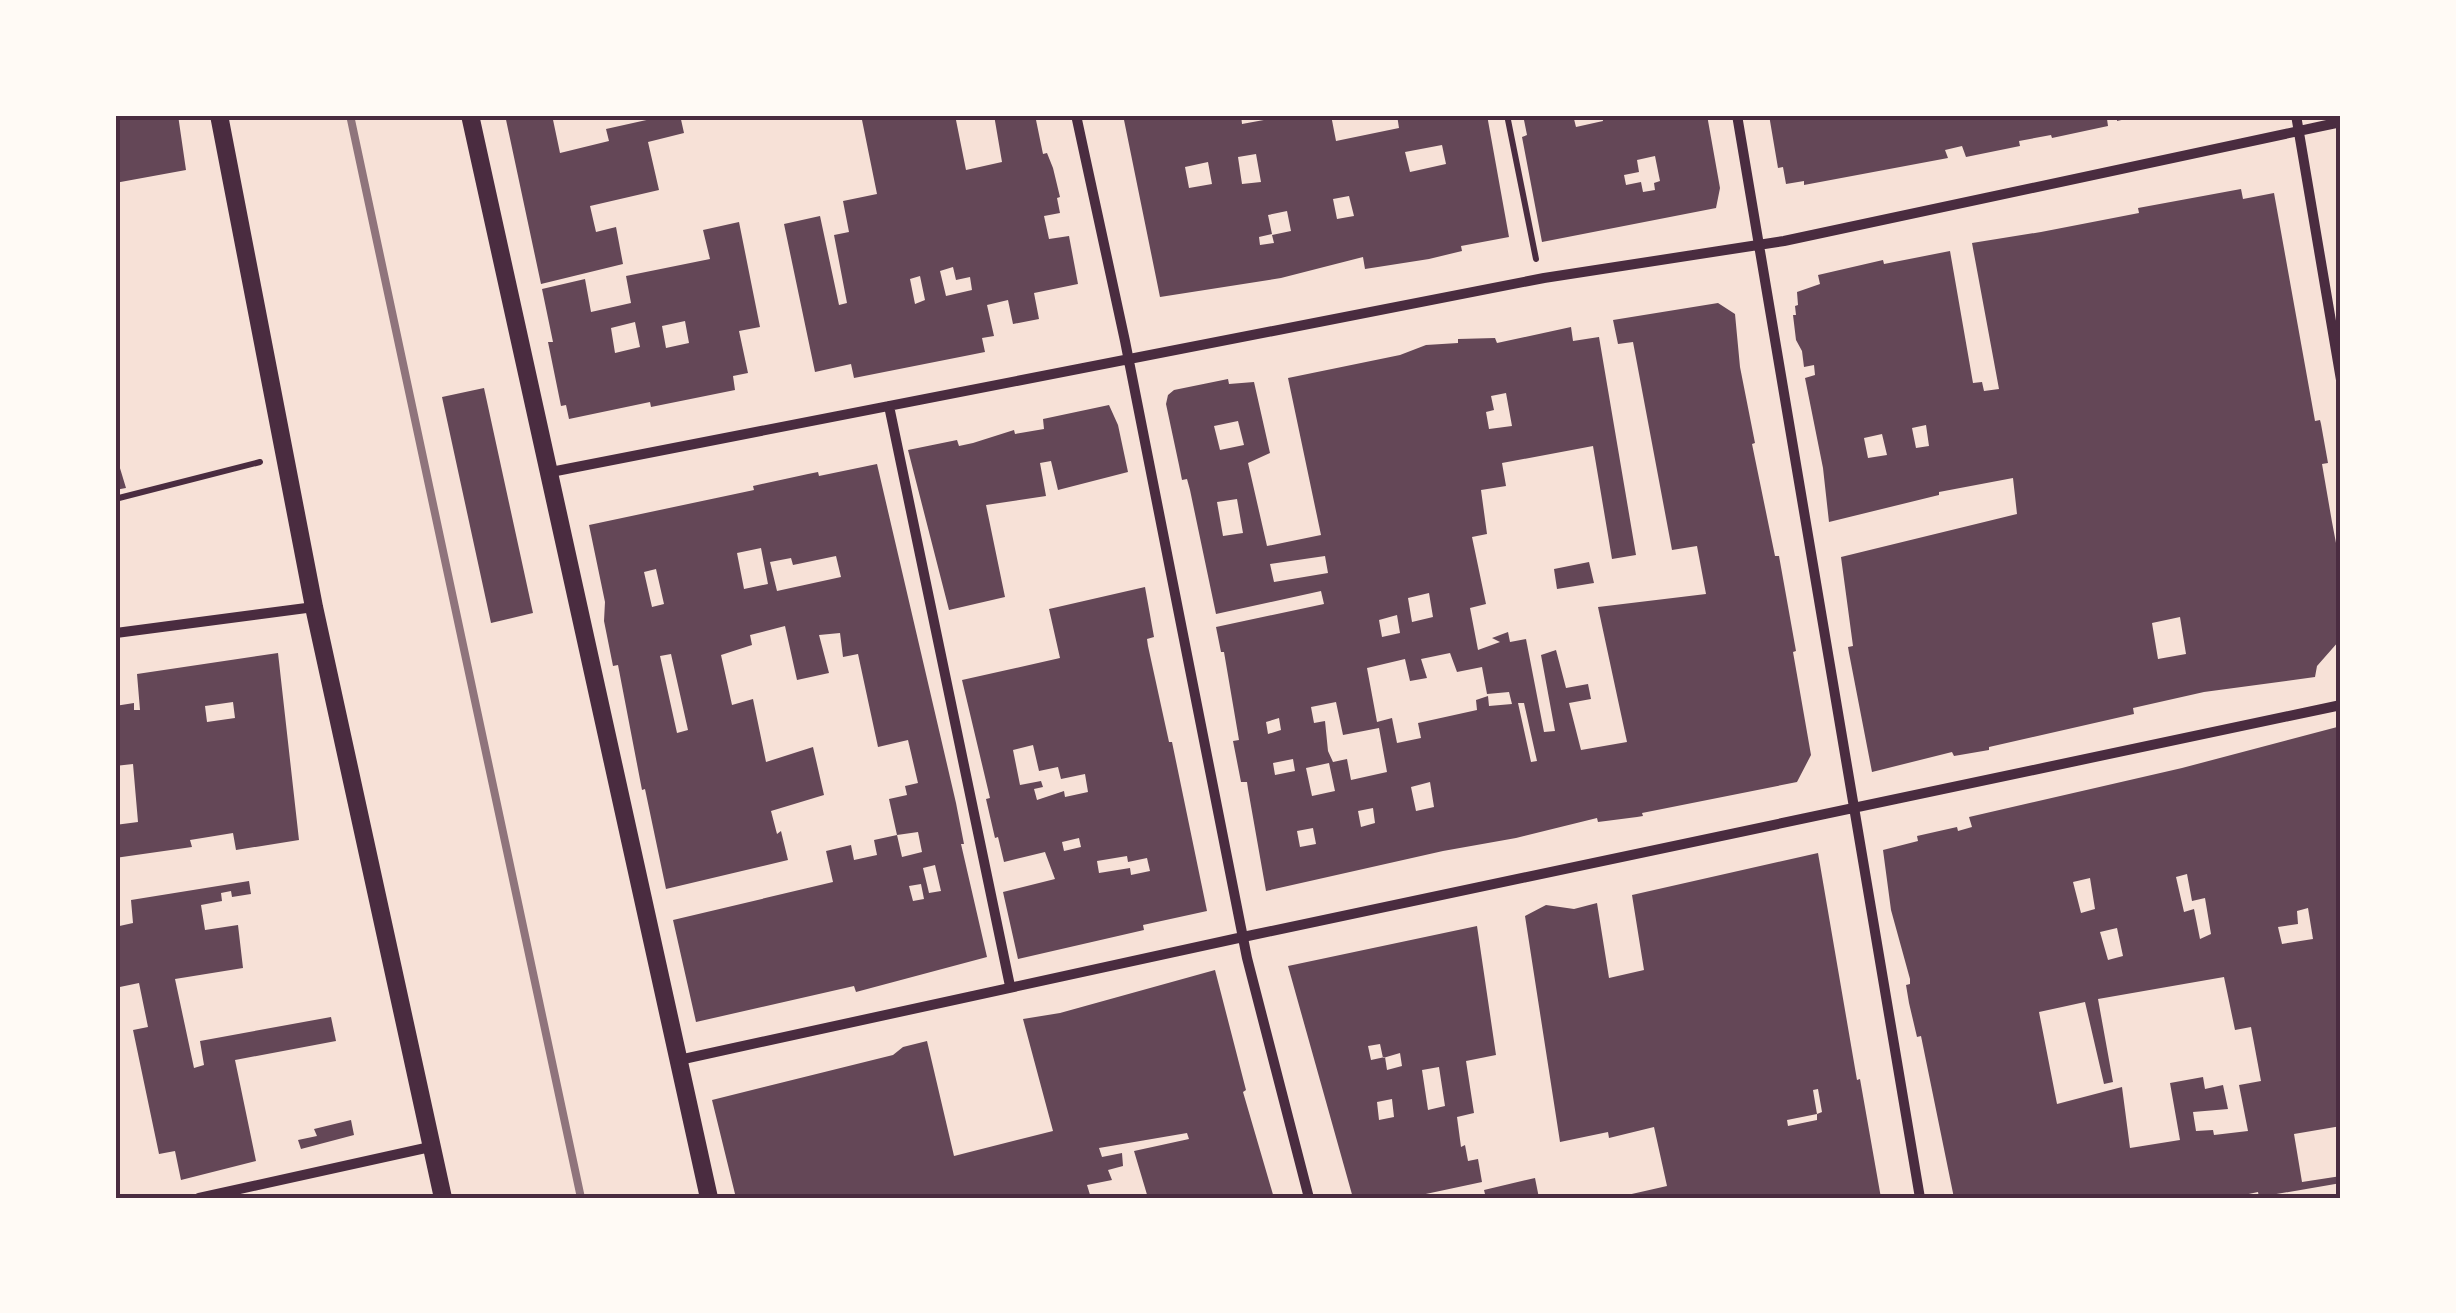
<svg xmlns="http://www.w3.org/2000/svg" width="2456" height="1313" viewBox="0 0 2456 1313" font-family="'PT Serif',serif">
<rect width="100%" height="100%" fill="#f7e1d7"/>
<path fill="#644757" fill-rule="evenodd" d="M 115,115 L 178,115 L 186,170 L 115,183 Z
M 505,115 L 552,115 L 560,153 L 609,141 L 606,129 L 651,119 L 650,115 L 680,115 L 684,133 L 648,142 L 659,190 L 590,206 L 596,232 L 616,227 L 623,264 L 541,284 Z
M 861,115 L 955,115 L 966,170 L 1002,162 L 994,115 L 1035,115 L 1043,154 L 1047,153 L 1053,168 L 1060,197 L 1057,198 L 1060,213 L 1044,216 L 1049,239 L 1069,236 L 1078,284 L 1034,293 L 1039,319 L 1013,324 L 1008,300 L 987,305 L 994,336 L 982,338 L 985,352 L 854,378 L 851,364 L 815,372 L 784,224 L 820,216 L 839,305 L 847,303 L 834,235 L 849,232 L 843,201 L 877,194 ZM 953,267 L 956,280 L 970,277 L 972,290 L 946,296 L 940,271 ZM 920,276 L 925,300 L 915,304 L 910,279 Z
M 1123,115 L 1241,115 L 1242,124 L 1290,115 L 1331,115 L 1336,141 L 1399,128 L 1397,115 L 1487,115 L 1509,237 L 1461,246 L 1462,251 L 1429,259 L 1365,269 L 1363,257 L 1281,278 L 1160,297 ZM 1442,145 L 1446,164 L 1410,172 L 1405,152 ZM 1256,154 L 1261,182 L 1242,184 L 1238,157 ZM 1208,162 L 1212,184 L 1189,188 L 1185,167 ZM 1349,196 L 1354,216 L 1337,219 L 1333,199 ZM 1287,211 L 1291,231 L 1272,235 L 1274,243 L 1260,245 L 1259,237 L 1272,234 L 1268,215 Z
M 1523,115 L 1573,115 L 1576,127 L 1603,121 L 1602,115 L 1707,115 L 1720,188 L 1716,208 L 1542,242 L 1522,137 L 1527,135 ZM 1655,156 L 1660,181 L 1654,183 L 1655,190 L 1643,192 L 1641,182 L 1626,185 L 1624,175 L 1639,172 L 1637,160 Z
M 1769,115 L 2135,115 L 2135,117 L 2117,121 L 2117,117 L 2107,119 L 2108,126 L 2052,138 L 2051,135 L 2019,141 L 2020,146 L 1966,157 L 1962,146 L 1945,150 L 1948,158 L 1804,185 L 1804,181 L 1786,184 L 1783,167 L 1778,168 Z
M 2241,189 L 2243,199 L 2274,193 L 2315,421 L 2320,420 L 2321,424 L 2328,463 L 2322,464 L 2332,522 L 2336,543 L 2340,544 L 2341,549 L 2339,641 L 2317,666 L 2315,677 L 2204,692 L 2133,708 L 2134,714 L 1989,747 L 1989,750 L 1954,756 L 1952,752 L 1872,772 L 1849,653 L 1848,647 L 1853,646 L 1841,557 L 2017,514 L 2013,478 L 1939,492 L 1939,495 L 1829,522 L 1823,468 L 1805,378 L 1815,375 L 1814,365 L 1804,367 L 1802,351 L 1796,340 L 1793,315 L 1796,315 L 1795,306 L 1798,305 L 1797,292 L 1820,284 L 1818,275 L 1883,260 L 1884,264 L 1950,251 L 1973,383 L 1982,382 L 1984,391 L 1999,389 L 1972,243 L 2041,232 L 2139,213 L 2138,208 ZM 1926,425 L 1929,446 L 1916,448 L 1912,428 ZM 1882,434 L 1887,455 L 1868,458 L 1864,438 ZM 2180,617 L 2186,654 L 2158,659 L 2152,623 Z
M 739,222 L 760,327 L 739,331 L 748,373 L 733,376 L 735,390 L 651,407 L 650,402 L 569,419 L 566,405 L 561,406 L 548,342 L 553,342 L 542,289 L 585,279 L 591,312 L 631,303 L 626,276 L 710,259 L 703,230 ZM 685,321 L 689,343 L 666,348 L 662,326 ZM 635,322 L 640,347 L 615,353 L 611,328 Z
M 1718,303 L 1735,314 L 1740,367 L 1755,443 L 1752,444 L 1775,556 L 1779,556 L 1796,651 L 1793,652 L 1811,755 L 1797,782 L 1642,813 L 1643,816 L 1637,817 L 1598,822 L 1597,818 L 1516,838 L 1443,851 L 1266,891 L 1248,789 L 1247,782 L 1241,782 L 1233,741 L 1239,740 L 1224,652 L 1221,652 L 1216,627 L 1324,604 L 1321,591 L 1216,614 L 1190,490 L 1187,479 L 1182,480 L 1179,465 L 1166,404 L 1168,395 L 1174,390 L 1228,379 L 1229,384 L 1254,382 L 1270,453 L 1248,463 L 1267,546 L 1321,535 L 1288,378 L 1400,355 L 1426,345 L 1458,343 L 1458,339 L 1495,338 L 1497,343 L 1571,327 L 1573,341 L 1599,337 L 1636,555 L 1612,559 L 1593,446 L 1502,463 L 1506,486 L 1481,490 L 1487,534 L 1472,537 L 1486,604 L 1470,608 L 1478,650 L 1500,642 L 1492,638 L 1508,632 L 1510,642 L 1526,639 L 1544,732 L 1555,731 L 1541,655 L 1556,650 L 1566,688 L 1588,684 L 1591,699 L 1569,703 L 1581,750 L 1627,742 L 1598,607 L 1706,594 L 1697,546 L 1672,550 L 1633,342 L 1618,344 L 1613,320 ZM 1506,393 L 1512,426 L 1489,429 L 1486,412 L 1494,410 L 1491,396 ZM 1238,421 L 1244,445 L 1220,450 L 1214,426 ZM 1237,499 L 1243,533 L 1223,536 L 1217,502 ZM 1325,556 L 1328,573 L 1274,582 L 1270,564 ZM 1429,593 L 1433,617 L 1412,622 L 1408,598 ZM 1397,615 L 1400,633 L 1382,637 L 1379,620 ZM 1450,653 L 1457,672 L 1482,667 L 1487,694 L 1509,692 L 1512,704 L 1489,706 L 1488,696 L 1476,700 L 1477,710 L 1418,723 L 1421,738 L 1397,743 L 1392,718 L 1377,722 L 1367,668 L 1405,659 L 1410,681 L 1427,678 L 1421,659 ZM 1336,702 L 1343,735 L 1379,728 L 1387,772 L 1351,780 L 1347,759 L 1333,762 L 1328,751 L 1325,721 L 1314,723 L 1311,707 ZM 1518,703 L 1524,703 L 1537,761 L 1531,762 ZM 1279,718 L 1281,730 L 1268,734 L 1266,722 ZM 1293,759 L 1295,771 L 1275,775 L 1273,763 ZM 1329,763 L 1335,791 L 1312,796 L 1306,768 ZM 1430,782 L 1434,807 L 1416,811 L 1411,787 ZM 1373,808 L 1375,823 L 1361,827 L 1358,811 ZM 1313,828 L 1316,844 L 1300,847 L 1297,831 Z
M 484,388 L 533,613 L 491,623 L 442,397 Z
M 1109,405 L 1118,425 L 1128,472 L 1058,490 L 1051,461 L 1040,463 L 1046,496 L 986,505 L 1005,597 L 949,610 L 908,450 L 957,440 L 959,446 L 973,443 L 1014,430 L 1015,434 L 1044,429 L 1043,419 Z
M 115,455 L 116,455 L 126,488 L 115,490 Z
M 877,464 L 956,803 L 964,844 L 961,844 L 987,957 L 856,992 L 854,986 L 696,1022 L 673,920 L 833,882 L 826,851 L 851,845 L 854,860 L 877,855 L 874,840 L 897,835 L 889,799 L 907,795 L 905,786 L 918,783 L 908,740 L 878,747 L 858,654 L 843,657 L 840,633 L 819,635 L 829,673 L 797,680 L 785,626 L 750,635 L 752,645 L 721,655 L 732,705 L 753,699 L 766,762 L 813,747 L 824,795 L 771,811 L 777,834 L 781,831 L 788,860 L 666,889 L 645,789 L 642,790 L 618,665 L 613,666 L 604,621 L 605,602 L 589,525 L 754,490 L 753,486 L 808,474 L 818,472 L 819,476 ZM 761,548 L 768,584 L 744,589 L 737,553 ZM 836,556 L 841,577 L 777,591 L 770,562 L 791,558 L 793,565 ZM 656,569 L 664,604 L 652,607 L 644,572 ZM 671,654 L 688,730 L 677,733 L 660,656 ZM 918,832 L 922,852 L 902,857 L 897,835 ZM 935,865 L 941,891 L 929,893 L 923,868 ZM 921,884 L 924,899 L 913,901 L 909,886 Z
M 1589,562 L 1594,583 L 1557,589 L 1554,569 Z
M 1145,587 L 1154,637 L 1147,639 L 1148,646 L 1169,742 L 1172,742 L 1207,911 L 1143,925 L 1144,930 L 1018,959 L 1003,892 L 1055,879 L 1045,852 L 1004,862 L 998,837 L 995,838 L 986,799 L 990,798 L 962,680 L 1060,658 L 1049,609 ZM 1033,745 L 1039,771 L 1058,767 L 1061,779 L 1085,774 L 1088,792 L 1065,797 L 1064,791 L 1037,800 L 1034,789 L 1043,787 L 1041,781 L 1020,785 L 1013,750 ZM 1079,838 L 1081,847 L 1064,851 L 1062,842 ZM 1127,856 L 1128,862 L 1147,858 L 1150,871 L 1131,875 L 1130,868 L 1099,873 L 1097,861 Z
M 278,653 L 299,840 L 236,850 L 233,833 L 190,840 L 192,847 L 115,858 L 115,825 L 138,822 L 133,764 L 115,766 L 115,706 L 134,703 L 134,710 L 140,710 L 137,674 ZM 233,702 L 235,718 L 207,722 L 205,706 Z
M 2341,726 L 2341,1126 L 2294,1134 L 2302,1182 L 2341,1176 L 2341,1183 L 2259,1197 L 2258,1192 L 2230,1198 L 1954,1198 L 1921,1036 L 1917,1037 L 1909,1003 L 1906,985 L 1910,984 L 1910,979 L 1891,910 L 1883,850 L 1918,841 L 1917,836 L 1957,827 L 1958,831 L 1972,827 L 1969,817 L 2182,768 ZM 2187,874 L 2192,901 L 2205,898 L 2211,934 L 2200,939 L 2194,909 L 2184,912 L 2176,877 ZM 2090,878 L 2095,909 L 2081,913 L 2073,882 ZM 2308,908 L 2313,939 L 2282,944 L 2278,927 L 2298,924 L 2297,911 ZM 2117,928 L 2123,956 L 2108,960 L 2100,932 ZM 2224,977 L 2235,1030 L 2251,1027 L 2261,1081 L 2239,1085 L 2248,1131 L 2214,1135 L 2213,1130 L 2196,1131 L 2193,1112 L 2228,1109 L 2223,1085 L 2205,1089 L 2203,1077 L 2170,1083 L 2180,1140 L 2130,1148 L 2122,1087 L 2057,1104 L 2039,1012 L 2085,1002 L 2104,1084 L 2113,1082 L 2098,999 Z
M 1818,853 L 1857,1080 L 1860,1079 L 1881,1198 L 1614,1198 L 1667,1186 L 1654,1127 L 1609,1138 L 1608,1132 L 1560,1142 L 1525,916 L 1546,905 L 1574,909 L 1597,903 L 1609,978 L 1644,970 L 1632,895 ZM 1818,1089 L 1822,1112 L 1817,1114 L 1817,1120 L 1788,1126 L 1787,1120 L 1817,1114 L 1813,1090 Z
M 249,881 L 251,894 L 232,897 L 231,891 L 221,893 L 222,901 L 201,905 L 205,930 L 238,925 L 243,968 L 175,979 L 194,1068 L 204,1065 L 200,1041 L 265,1029 L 331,1017 L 336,1041 L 235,1060 L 256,1161 L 181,1180 L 175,1151 L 159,1154 L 133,1030 L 148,1027 L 139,983 L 115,988 L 115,927 L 133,923 L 131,900 Z
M 1477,926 L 1496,1055 L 1466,1061 L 1474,1113 L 1457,1117 L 1461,1147 L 1465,1145 L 1468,1161 L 1478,1159 L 1482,1182 L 1421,1195 L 1422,1198 L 1353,1198 L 1288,966 ZM 1380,1044 L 1383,1058 L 1400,1053 L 1402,1066 L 1387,1070 L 1385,1057 L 1371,1060 L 1368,1046 ZM 1439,1067 L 1445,1106 L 1428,1110 L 1422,1070 ZM 1392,1099 L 1394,1117 L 1379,1120 L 1377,1102 Z
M 1215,970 L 1246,1090 L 1243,1092 L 1274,1198 L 1148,1198 L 1134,1151 L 1189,1139 L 1187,1133 L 1099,1148 L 1102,1157 L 1122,1153 L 1123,1166 L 1108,1170 L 1112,1180 L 1087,1185 L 1091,1198 L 736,1198 L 712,1100 L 893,1055 L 903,1047 L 927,1041 L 954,1156 L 1053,1131 L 1023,1019 L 1060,1013 Z
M 351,1120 L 354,1135 L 301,1149 L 298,1140 L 317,1136 L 314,1129 Z
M 1535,1178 L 1539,1198 L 1486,1198 L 1484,1190 Z"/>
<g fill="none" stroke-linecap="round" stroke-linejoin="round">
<path stroke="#4a2c40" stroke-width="6" d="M 1507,115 L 1536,259
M 115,499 L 260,462"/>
<path stroke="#4a2c40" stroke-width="10" d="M 1076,115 L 1125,341 L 1247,958 L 1309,1198
M 1737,115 L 1920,1198
M 2296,115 L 2341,380
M 889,406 L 1010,986
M 551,472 L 1544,278 L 1784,241 L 2341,122
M 116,633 L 314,607
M 679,1060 L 1243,937 L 2341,705
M 199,1198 L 430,1147"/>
<path stroke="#4a2c40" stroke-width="18" d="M 219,115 L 314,607 L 443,1198
M 470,115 L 709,1198"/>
<path stroke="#8f747c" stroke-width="8" d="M 350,115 L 581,1198"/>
</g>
<rect width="2456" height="1313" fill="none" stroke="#fffaf5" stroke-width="235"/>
<rect x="118" y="118" width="2220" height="1078" fill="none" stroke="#4a2c40" stroke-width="4"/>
</svg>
